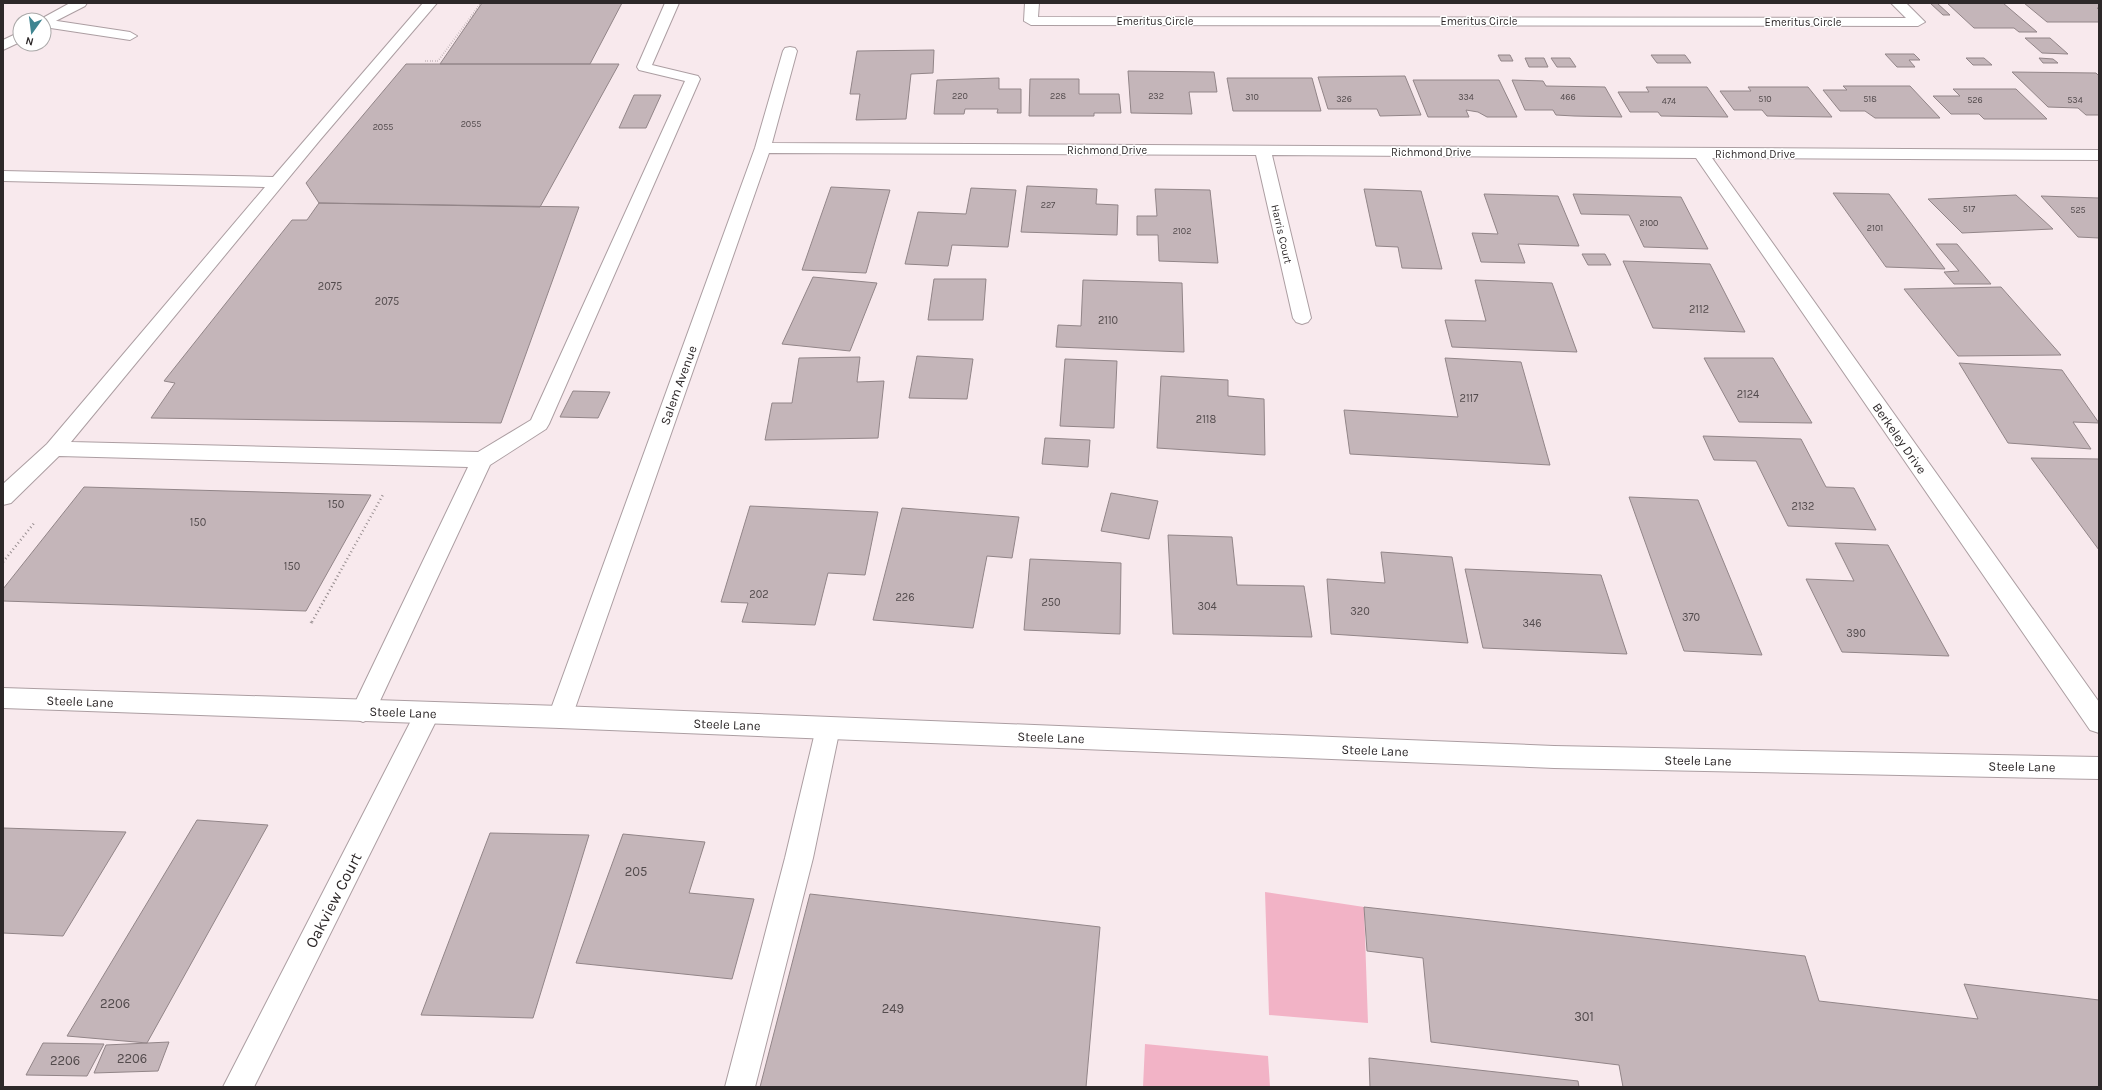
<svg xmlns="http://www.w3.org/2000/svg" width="2102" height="1090" viewBox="0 0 2102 1090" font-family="Karla,sans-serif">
<rect width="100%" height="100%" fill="#f8e9ed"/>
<path fill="#f2b3c6" d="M 1265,892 L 1364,907 L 1368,1023 L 1269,1015 Z
M 1145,1044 L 1268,1056 L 1270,1087 L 1143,1087 Z"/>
<path fill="#c4b5b9" stroke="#928588" d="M 482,3 L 622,3 L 590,64 L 440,64 Z
M 1930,3 L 1937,3 L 1950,15 L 1943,15 Z
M 1947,3 L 2003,3 L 2037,32 L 2019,32 L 2014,28 L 1974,28 Z
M 2024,3 L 2099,3 L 2099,8 L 2097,8 L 2099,10 L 2099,22 L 2047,22 Z
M 2025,38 L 2050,38 L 2068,54 L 2042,53 Z
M 934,50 L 933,73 L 911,74 L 906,119 L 856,120 L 860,94 L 850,94 L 857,51 Z
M 1885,54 L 1914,54 L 1920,60 L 1909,60 L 1915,67 L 1897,67 Z
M 1498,55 L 1510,55 L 1513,61 L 1501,61 Z
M 1651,55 L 1685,55 L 1691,63 L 1657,63 Z
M 1525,58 L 1544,58 L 1548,67 L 1529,67 Z
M 1551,58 L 1570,58 L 1576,67 L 1557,67 Z
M 1966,58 L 1984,58 L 1992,65 L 1973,65 Z
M 2039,58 L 2053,59 L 2058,63 L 2043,63 Z
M 406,64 L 619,64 L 540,207 L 319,203 L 306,183 Z
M 1128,71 L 1214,72 L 1217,92 L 1189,92 L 1192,114 L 1131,113 Z
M 2012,72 L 2096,73 L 2099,76 L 2099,115 L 2086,115 L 2078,108 L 2048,107 Z
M 1405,76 L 1421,115 L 1380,116 L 1377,109 L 1328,109 L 1318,77 Z
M 999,78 L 999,89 L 1021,89 L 1021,113 L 997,113 L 998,109 L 965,109 L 964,114 L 934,114 L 937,80 Z
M 1227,78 L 1312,78 L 1321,111 L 1233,111 Z
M 1030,79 L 1079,79 L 1079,94 L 1119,94 L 1121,113 L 1094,113 L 1094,116 L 1029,116 Z
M 1413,80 L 1499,80 L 1517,117 L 1487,117 L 1478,112 L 1466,110 L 1469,117 L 1428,117 Z
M 1512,80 L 1543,81 L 1546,86 L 1605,87 L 1622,117 L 1574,116 L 1556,115 L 1553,110 L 1525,110 Z
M 1843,86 L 1910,86 L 1940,118 L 1875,118 L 1865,111 L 1840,111 L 1823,90 L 1847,90 Z
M 1646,87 L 1707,87 L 1728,117 L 1661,116 L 1658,112 L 1630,112 L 1618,92 L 1649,92 Z
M 1748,87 L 1808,87 L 1832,117 L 1767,116 L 1762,110 L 1734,110 L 1720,91 L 1751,91 Z
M 1953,89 L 2016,89 L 2047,119 L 1984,119 L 1979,114 L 1951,114 L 1933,96 L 1960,96 Z
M 634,95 L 661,95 L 646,128 L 619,128 Z
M 1027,186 L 1097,189 L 1096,204 L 1118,205 L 1117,235 L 1021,232 Z
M 831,187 L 890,190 L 866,273 L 802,270 Z
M 971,188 L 1016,190 L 1008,247 L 952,245 L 948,266 L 905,264 L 918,212 L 966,214 Z
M 1155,189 L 1210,190 L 1218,263 L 1159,261 L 1158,235 L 1137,235 L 1137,216 L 1157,216 Z
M 1364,189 L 1421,191 L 1442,269 L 1402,268 L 1398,247 L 1376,246 Z
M 1833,193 L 1889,194 L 1945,269 L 1886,267 Z
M 1484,194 L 1558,196 L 1579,246 L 1518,244 L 1525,263 L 1481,262 L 1472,233 L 1498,234 Z
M 1573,194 L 1681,197 L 1708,249 L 1644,247 L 1629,215 L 1581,214 Z
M 2016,195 L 2053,229 L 1962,233 L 1928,199 Z
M 2041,196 L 2099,198 L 2099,238 L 2078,237 Z
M 319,203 L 579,207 L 501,423 L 151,418 L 175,383 L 164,381 L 292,220 L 307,220 Z
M 1936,244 L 1957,244 L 1991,284 L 1954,284 L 1944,272 L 1959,271 Z
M 1582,254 L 1605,254 L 1611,265 L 1588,265 Z
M 1623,261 L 1710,264 L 1745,332 L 1653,328 Z
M 813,277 L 877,283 L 850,351 L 782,344 Z
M 934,279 L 986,279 L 983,320 L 928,320 Z
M 1083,280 L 1182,283 L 1184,352 L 1056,347 L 1058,325 L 1081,326 Z
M 1475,280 L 1552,283 L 1577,352 L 1452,347 L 1445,320 L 1486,321 Z
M 2001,287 L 2061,355 L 1958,356 L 1904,289 Z
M 917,356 L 973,359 L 967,399 L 909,398 Z
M 860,357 L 857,382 L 884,381 L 878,438 L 765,440 L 772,403 L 792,403 L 799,358 Z
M 1445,358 L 1521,362 L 1550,465 L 1350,454 L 1344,410 L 1458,417 Z
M 1704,358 L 1773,358 L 1812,423 L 1739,422 Z
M 1065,359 L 1117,361 L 1114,428 L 1060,426 Z
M 1959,363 L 2062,370 L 2099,423 L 2073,422 L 2091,449 L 2008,443 Z
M 1161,376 L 1228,380 L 1228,396 L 1264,399 L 1265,455 L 1157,448 Z
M 573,391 L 610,392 L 598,418 L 560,417 Z
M 1703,436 L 1801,439 L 1826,487 L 1854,488 L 1876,530 L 1788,526 L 1756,461 L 1714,460 Z
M 1045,438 L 1090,440 L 1088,467 L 1042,464 Z
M 2031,458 L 2099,459 L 2099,550 Z
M 84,487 L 371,495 L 306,611 L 3,601 L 3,589 Z
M 1111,493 L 1158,501 L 1149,539 L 1101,531 Z
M 1629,497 L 1698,500 L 1762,655 L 1684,651 Z
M 750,506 L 878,512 L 865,575 L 828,573 L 815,625 L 742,622 L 748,603 L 721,602 Z
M 902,508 L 1019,517 L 1012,558 L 987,556 L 973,628 L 873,620 Z
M 1168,535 L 1232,537 L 1237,585 L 1304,586 L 1312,637 L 1173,634 Z
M 1835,543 L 1888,545 L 1949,656 L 1842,652 L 1806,579 L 1854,581 Z
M 1381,552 L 1452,557 L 1468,643 L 1331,634 L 1327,579 L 1385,583 Z
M 1030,559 L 1121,563 L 1120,634 L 1024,630 Z
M 1465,569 L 1601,575 L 1627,654 L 1483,648 Z
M 197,820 L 268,825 L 147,1043 L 67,1036 Z
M 3,828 L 126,832 L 63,936 L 3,933 Z
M 490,833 L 589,835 L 533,1018 L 421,1015 Z
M 623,834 L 705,842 L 689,893 L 754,899 L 732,979 L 576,963 Z
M 810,894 L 1100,927 L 1086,1087 L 760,1087 Z
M 1364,907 L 1805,956 L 1819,1001 L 1978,1019 L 1964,984 L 2099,1000 L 2099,1087 L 1623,1087 L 1619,1065 L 1431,1042 L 1423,958 L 1367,951 Z
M 169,1042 L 158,1071 L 94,1073 L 106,1045 Z
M 43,1043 L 104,1044 L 87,1076 L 26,1075 Z
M 1369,1058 L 1578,1081 L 1579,1087 L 1370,1087 Z"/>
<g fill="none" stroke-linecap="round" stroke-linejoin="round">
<defs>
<path id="lane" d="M 423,3 L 437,3 L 320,140 L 71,442 L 478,452 L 531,420 L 685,81 L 639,70 L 637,67 L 665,3 L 679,3 L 652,65 L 698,76 L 700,79 L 549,424 L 546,429 L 490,465 L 372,718 L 363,722 L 354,718 L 351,711 L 468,467 L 59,456 L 11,503 L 3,505 L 3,484 L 47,444 L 265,187 L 3,181 L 3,171 L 273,177 Z
M 44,19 L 130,32 L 137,36 L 130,40 L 44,27 L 44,20 L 40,20 Z
M 828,717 L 837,720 L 840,728 L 813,858 L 755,1087 L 725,1087 L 785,858 L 816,728 L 819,720 Z"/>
<path id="street" d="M 1025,3 L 1039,3 L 1038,17 L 1906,18 L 1891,3 L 1906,3 L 1925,22 L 1918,26 L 1031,25 L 1024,21 Z
M 790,47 L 795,48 L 797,51 L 772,143 L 2099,150 L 2099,160 L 1712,158 L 2099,702 L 2099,733 L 2090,730 L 1696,158 L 1272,155 L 1311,318 L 1308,322 L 1302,324 L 1296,322 L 1293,318 L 1256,155 L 769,153 L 572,717 L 569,725 L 560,728 L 551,725 L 548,717 L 755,148 L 783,51 L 785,48 Z
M 428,702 L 437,705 L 440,713 L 254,1087 L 223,1087 L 419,705 Z"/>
<path id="secondary" d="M 70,3 L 87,3 L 85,6 L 44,27 L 44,20 L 39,20 Z
M 20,32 L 20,42 L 3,50 L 3,40 Z
M 3,688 L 560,706 L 1554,746 L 2099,757 L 2099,779 L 1554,768 L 560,728 L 3,708 Z"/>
</defs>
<use href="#lane" stroke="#ac9ea2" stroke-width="2"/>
<use href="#street" stroke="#ac9ea2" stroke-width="2"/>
<use href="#secondary" stroke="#ac9ea2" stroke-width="2"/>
<path stroke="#958b8d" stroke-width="1.5" stroke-dasharray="0.5 2" stroke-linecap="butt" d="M 425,61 L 438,61 L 481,3"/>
<path stroke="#958b8d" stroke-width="2.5" stroke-dasharray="1 3" stroke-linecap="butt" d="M 3,562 L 35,522
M 312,622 L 384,493"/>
<path stroke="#958b8d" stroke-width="3" stroke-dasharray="1 3.5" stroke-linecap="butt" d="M 311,623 L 312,621"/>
<use href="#lane" fill="#fff" fill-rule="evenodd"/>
<use href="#street" fill="#fff" fill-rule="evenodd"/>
<use href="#secondary" fill="#fff" fill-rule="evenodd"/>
</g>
<g text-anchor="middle" stroke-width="3" stroke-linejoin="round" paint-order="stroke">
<g font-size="9" fill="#534b4d">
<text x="960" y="99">220</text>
<text x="1058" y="99">228</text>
<text x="1156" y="99">232</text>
<text x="1252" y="100">310</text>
<text x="1466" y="100">334</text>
<text x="1568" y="100">466</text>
<text x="1344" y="102">326</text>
<text x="1765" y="102">510</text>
<text x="1870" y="102">518</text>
<text x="1975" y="103">526</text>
<text x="2075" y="103">534</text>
<text x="1669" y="104">474</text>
<text x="471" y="127">2055</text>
<text x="383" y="130">2055</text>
<text x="1048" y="208">227</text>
<text x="1969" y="212">517</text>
<text x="2078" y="213">525</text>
<text x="1649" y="226">2100</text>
<text x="1875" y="231">2101</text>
<text x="1182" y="234">2102</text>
</g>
<g font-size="11" fill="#2d2829" stroke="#fff">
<text x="1155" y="25">Emeritus Circle</text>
<text x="1479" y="25">Emeritus Circle</text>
<text x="1803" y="26">Emeritus Circle</text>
<text x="1107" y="154">Richmond Drive</text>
<text x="1431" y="156">Richmond Drive</text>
<text x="1755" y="158">Richmond Drive</text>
<text transform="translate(1282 234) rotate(77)" y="4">Harris Court</text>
</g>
<g font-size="11" fill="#534b4d">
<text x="330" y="290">2075</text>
<text x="387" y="305">2075</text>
<text x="1699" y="313">2112</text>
<text x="1108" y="324">2110</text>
<text x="1748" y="398">2124</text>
<text x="1469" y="402">2117</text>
<text x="1206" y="423">2118</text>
<text x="336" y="508">150</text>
<text x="1803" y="510">2132</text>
<text x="198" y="526">150</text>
<text x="292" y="570">150</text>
<text x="759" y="598">202</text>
<text x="905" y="601">226</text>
<text x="1051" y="606">250</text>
<text x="1207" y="610">304</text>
<text x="1360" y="615">320</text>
<text x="1691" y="621">370</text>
<text x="1532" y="627">346</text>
<text x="1856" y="637">390</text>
</g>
<g font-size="13" fill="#2d2829" stroke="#fff">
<text transform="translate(678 385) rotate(-70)" y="5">Salem Avenue</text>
<text transform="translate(1900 438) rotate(55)" y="5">Berkeley Drive</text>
<text transform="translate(80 701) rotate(2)" y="5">Steele Lane</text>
<text transform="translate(403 712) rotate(2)" y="5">Steele Lane</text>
<text transform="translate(727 724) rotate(2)" y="5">Steele Lane</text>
<text transform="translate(1051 737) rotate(2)" y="5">Steele Lane</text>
<text transform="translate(1375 750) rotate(2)" y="5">Steele Lane</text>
<text transform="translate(1698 760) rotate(1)" y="5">Steele Lane</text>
<text transform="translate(2022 766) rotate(1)" y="5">Steele Lane</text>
</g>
<g font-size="13" fill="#534b4d">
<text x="636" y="876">205</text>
<text x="115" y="1008">2206</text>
<text x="893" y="1013">249</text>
<text x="1584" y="1021">301</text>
<text x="132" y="1063">2206</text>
<text x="65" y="1065">2206</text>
</g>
<g font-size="16" fill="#2d2829" stroke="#fff">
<text transform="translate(333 900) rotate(-63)" y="6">Oakview Court</text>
</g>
</g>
<rect width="2102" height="1090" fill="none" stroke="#2d2829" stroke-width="8"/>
<g transform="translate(32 32) rotate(194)"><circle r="19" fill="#ffffff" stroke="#aba9a9"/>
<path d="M0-3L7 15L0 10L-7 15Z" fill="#3f8591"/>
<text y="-6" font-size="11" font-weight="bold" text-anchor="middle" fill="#2d2829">N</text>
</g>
</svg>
